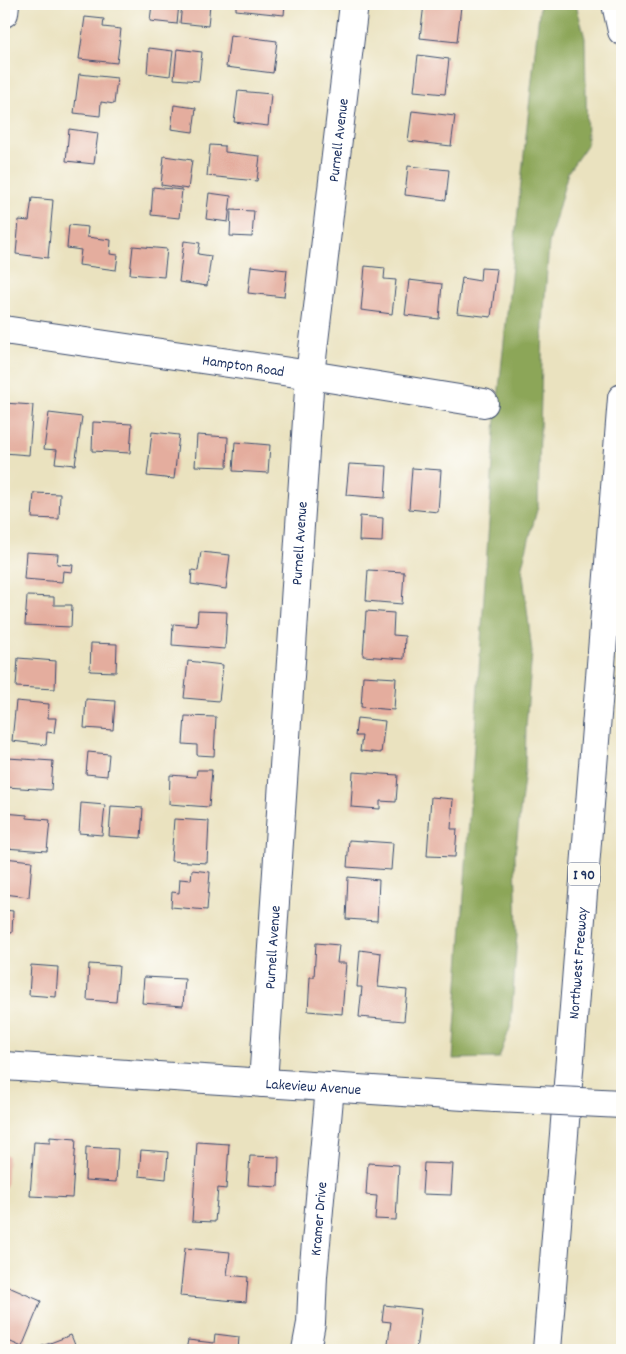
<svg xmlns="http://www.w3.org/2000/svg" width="626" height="1354" viewBox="0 0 626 1354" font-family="Dekko,sans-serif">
<rect width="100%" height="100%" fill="#fdfcf7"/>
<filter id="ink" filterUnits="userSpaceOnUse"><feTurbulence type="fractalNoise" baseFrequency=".02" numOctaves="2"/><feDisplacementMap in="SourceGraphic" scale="10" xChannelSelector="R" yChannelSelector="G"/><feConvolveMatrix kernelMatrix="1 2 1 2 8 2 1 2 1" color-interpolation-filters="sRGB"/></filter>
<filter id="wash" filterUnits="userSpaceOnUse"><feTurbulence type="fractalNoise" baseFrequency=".0096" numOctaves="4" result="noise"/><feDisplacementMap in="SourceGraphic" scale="20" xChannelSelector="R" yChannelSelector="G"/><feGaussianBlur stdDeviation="1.12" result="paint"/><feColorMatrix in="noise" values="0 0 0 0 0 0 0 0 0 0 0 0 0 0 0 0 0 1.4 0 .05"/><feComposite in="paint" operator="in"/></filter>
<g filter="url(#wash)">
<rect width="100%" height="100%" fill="#eae2bf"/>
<path fill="#8ca658" stroke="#546a5b" d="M 540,4 L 576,4 L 585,38 L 587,145 L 568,172 L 549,243 L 543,324 L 538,506 L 522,566 L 532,652 L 526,727 L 525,770 L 515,854 L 517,934 L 511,1025 L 499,1058 L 453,1059 L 496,417 Z"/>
<g id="blocks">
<path fill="#e4ad9e" d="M 152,4 L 179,4 L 177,24 L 150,21 Z
M 182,4 L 210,4 L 208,26 L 180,23 Z
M 236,4 L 285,4 L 284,15 L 236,10 Z
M 424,4 L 461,6 L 457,42 L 420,38 Z
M 85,17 L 104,19 L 103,27 L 121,29 L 117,63 L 79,59 Z
M 230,35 L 277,41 L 273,73 L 226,67 Z
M 149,48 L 173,51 L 170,76 L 147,73 Z
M 177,49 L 202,52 L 199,81 L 174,79 Z
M 418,55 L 449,59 L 445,94 L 414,91 Z
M 79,74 L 117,78 L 114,104 L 101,102 L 100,116 L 74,113 Z
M 238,91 L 271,94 L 268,126 L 234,122 Z
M 174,105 L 196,108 L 193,132 L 171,129 Z
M 412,111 L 455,116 L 451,146 L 408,141 Z
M 69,129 L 98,133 L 94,164 L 66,161 Z
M 210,145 L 225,146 L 225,152 L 260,156 L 257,181 L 207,176 Z
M 164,156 L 192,160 L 188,189 L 161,185 Z
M 408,166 L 449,170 L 446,200 L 405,195 Z
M 153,187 L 182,190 L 179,218 L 151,215 Z
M 209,193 L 231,196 L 228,222 L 206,219 Z
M 32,198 L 53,200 L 48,258 L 16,254 L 19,220 L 29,221 Z
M 231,210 L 254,211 L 252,237 L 230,236 Z
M 69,225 L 88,227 L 87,237 L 111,240 L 110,254 L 118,255 L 116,270 L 79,265 L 81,250 L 67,248 Z
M 184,241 L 200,243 L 198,254 L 211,256 L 207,286 L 179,282 Z
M 133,246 L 167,249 L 164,277 L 130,274 Z
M 251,266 L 287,270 L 284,297 L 248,293 Z
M 365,266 L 385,268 L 384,279 L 396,280 L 392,314 L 361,310 Z
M 481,268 L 497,269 L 491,317 L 457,313 L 462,278 L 480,281 Z
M 409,280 L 442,284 L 439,319 L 405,315 Z
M 4,403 L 33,405 L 29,455 L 4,453 Z
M 49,413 L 82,417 L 75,465 L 55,463 L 57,450 L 44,449 Z
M 93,422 L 132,424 L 130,453 L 92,451 Z
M 152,432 L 179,435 L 174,479 L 147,476 Z
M 197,435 L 228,437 L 227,467 L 195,466 Z
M 235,442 L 270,445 L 268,473 L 233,471 Z
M 349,464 L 387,466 L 385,498 L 346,495 Z
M 412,468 L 441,470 L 438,512 L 409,509 Z
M 34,493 L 60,494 L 59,519 L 32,518 Z
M 360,516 L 383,518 L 382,542 L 359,541 Z
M 26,552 L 58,554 L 57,564 L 73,565 L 72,572 L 63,571 L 62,582 L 24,579 Z
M 201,552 L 230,555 L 226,589 L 191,584 L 192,570 L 198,571 Z
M 368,570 L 404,572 L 402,604 L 366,601 Z
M 27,596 L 54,597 L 54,605 L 72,605 L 71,627 L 25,625 Z
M 198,611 L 227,612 L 225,649 L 172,645 L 173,624 L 197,626 Z
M 366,611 L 394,613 L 393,635 L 405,636 L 404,659 L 363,656 Z
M 91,643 L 117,644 L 116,672 L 90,671 Z
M 18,658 L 56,661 L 55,689 L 16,687 Z
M 188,661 L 223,665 L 219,701 L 184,698 Z
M 363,676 L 396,678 L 394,710 L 361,707 Z
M 86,699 L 115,701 L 113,730 L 84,728 Z
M 16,701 L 49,704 L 48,718 L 56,718 L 54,733 L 47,732 L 46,745 L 12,741 Z
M 185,716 L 216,717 L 214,756 L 197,755 L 197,745 L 183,744 Z
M 357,718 L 385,721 L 381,753 L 360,751 L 362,736 L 355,736 Z
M 88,752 L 109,754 L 107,776 L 86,774 Z
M 8,758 L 53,761 L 51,790 L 6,787 Z
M 197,770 L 212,770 L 209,807 L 169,804 L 170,775 L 196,777 Z
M 353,772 L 398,775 L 396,802 L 380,801 L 380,809 L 351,807 Z
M 431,797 L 453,799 L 451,829 L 457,829 L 455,857 L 427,856 Z
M 81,803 L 105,805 L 102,835 L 79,833 Z
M 111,806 L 143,808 L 141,838 L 109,836 Z
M 4,813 L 27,815 L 27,818 L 50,820 L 47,851 L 4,848 Z
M 174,819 L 209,821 L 207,863 L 171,861 Z
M 349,840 L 393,843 L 391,870 L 347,867 Z
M 4,858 L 32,861 L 29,897 L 4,894 Z
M 192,870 L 210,872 L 207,910 L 171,907 L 172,892 L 179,893 L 180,879 L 191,880 Z
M 348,877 L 379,880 L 377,921 L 346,919 Z
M 4,910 L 13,911 L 12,933 L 4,932 Z
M 316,943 L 339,945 L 337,963 L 346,963 L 342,1014 L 308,1011 L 310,977 L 314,977 Z
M 360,950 L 381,953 L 378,987 L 407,990 L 404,1021 L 359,1017 L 362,987 L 357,987 Z
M 89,964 L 119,966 L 116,1002 L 87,1000 Z
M 31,965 L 58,967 L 56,997 L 29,995 Z
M 144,977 L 185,979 L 183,1006 L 142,1003 Z
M 50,1137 L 76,1139 L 72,1198 L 30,1196 L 34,1142 L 50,1143 Z
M 197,1142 L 229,1144 L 226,1189 L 218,1188 L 215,1222 L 192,1221 Z
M 86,1147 L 118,1149 L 116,1182 L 85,1180 Z
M 141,1150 L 168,1152 L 166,1179 L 139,1176 Z
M 4,1155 L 8,1155 L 6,1188 L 4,1188 Z
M 250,1156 L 279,1157 L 278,1187 L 248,1185 Z
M 368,1163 L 399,1165 L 396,1220 L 375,1219 L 377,1196 L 366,1195 Z
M 424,1163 L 453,1164 L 451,1195 L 422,1194 Z
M 185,1248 L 230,1252 L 227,1275 L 248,1277 L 246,1302 L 180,1296 Z
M 4,1285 L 41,1301 L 22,1347 L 4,1339 Z
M 384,1305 L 421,1309 L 416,1350 L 387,1350 L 391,1322 L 382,1321 Z
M 215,1334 L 239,1337 L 238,1350 L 186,1350 L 188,1340 L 214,1343 Z
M 71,1335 L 77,1350 L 32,1350 Z"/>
</g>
</g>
<g filter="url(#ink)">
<use href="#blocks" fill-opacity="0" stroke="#3a4a6d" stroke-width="1"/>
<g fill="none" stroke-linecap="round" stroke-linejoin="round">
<defs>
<g id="minor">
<path d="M 4,13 L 5,4"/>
<path id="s1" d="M 4,330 L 310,375 L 484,403"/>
<path id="s2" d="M 4,1066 L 495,1098"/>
<path id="s3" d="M 263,1083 L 310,375 L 354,4"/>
<path id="s4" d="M 306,1350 L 311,1323 L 313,1276 L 330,1087"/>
</g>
<g id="highway">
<path d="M 616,4 L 622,31"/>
<path id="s5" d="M 547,1350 L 622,398"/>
</g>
</defs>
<use href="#minor" stroke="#3a4a6d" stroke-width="30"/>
<use href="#highway" stroke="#3a4a6d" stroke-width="30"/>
<use href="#minor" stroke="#fff" stroke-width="28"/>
<use href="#highway" stroke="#fff" stroke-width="28"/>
<defs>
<path id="minor-bridge" d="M 495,1098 L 622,1104"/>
</defs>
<use href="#minor-bridge" stroke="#3a4a6d" stroke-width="30" stroke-linecap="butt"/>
<use href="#minor-bridge" stroke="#fff" stroke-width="28"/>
</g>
</g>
<g text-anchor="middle" stroke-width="4.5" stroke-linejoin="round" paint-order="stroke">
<rect fill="#fdfcf7" stroke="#5f6c8c" stroke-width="1" x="568" y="862.5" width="32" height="23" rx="4"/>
<g font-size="14" font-weight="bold" fill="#1b2f5e">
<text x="584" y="879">I 90</text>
</g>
<g font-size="15" fill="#1b2f5e" stroke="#fdfcf7">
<text dy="5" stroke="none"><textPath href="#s3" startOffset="946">Purnell Avenue</textPath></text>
<text dy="5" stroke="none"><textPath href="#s1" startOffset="242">Hampton Road</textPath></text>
<text dy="5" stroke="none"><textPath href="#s3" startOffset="541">Purnell Avenue</textPath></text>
<text dy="5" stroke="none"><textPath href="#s3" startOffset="136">Purnell Avenue</textPath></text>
<text dy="5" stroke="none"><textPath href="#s5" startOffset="388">Northwest Freeway</textPath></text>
<text dy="5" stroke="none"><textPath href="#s2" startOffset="310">Lakeview Avenue</textPath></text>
<text dy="5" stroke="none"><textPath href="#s4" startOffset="132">Kramer Drive</textPath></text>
</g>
</g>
<rect width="626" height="1354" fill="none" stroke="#fdfcf7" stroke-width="20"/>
</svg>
